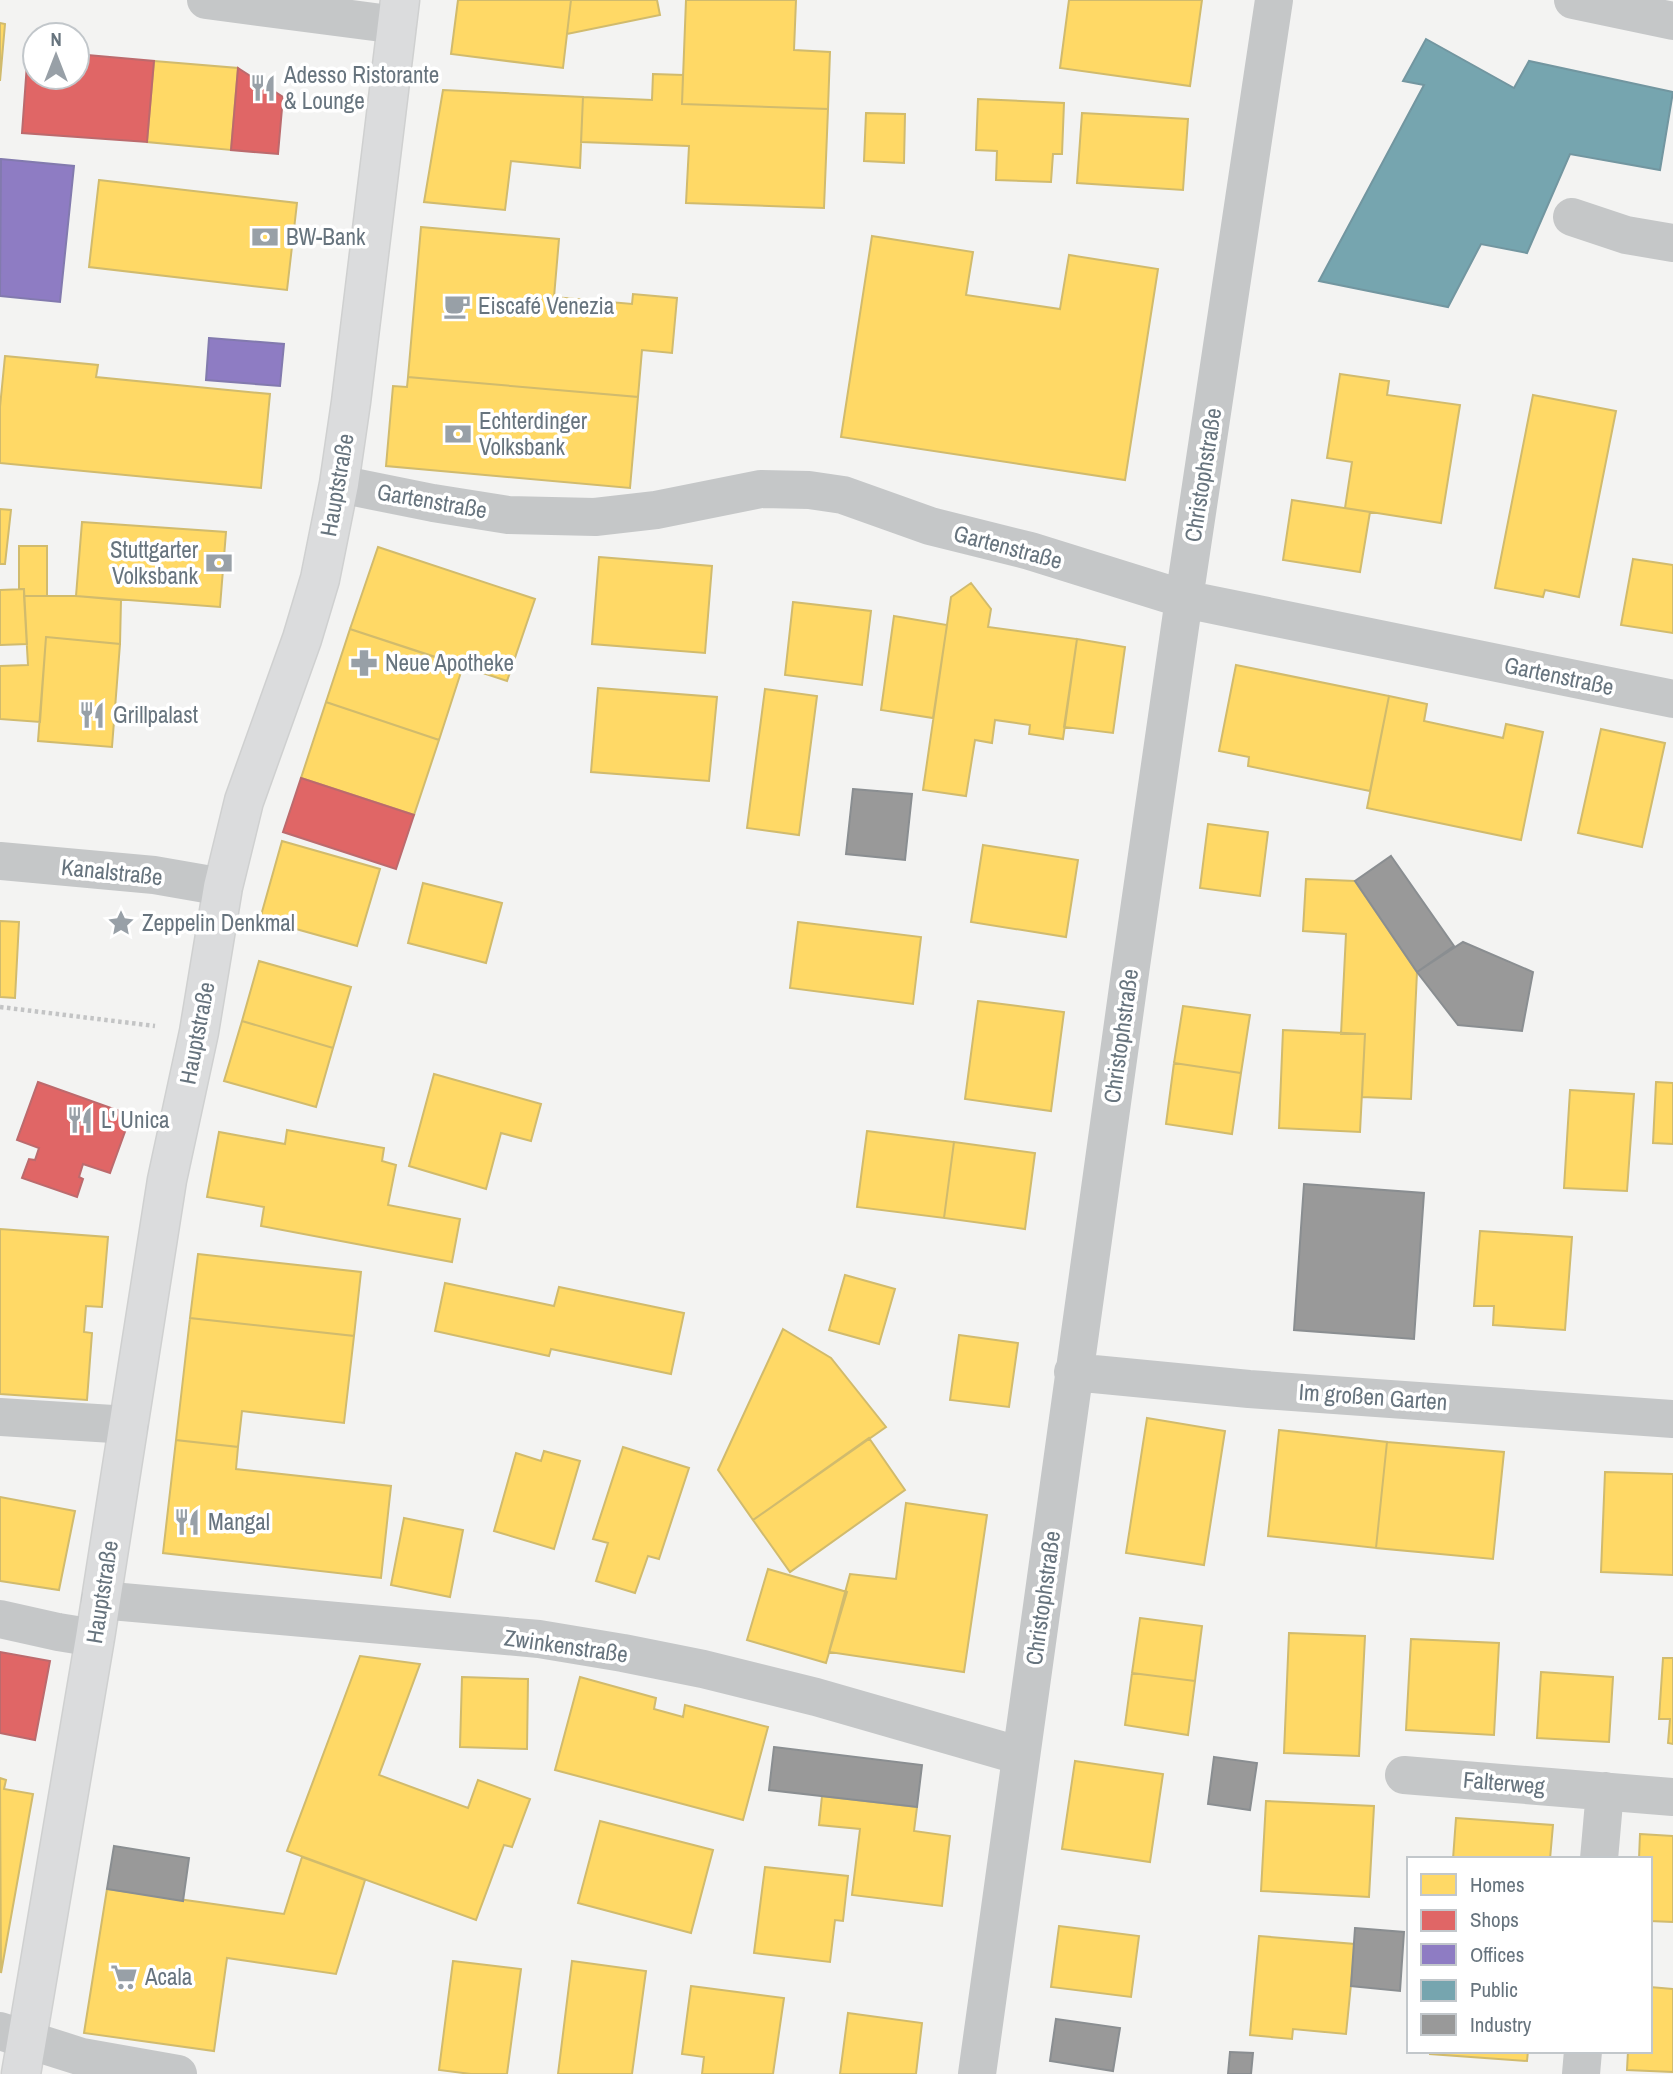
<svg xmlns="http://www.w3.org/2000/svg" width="1673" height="2074" viewBox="0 0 1673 2074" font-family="'Archivo Narrow',sans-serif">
<rect width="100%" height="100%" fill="#f3f3f2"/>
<path fill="#ffd966" stroke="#d1bb6d" stroke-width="2" d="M 458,0 L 571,0 L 563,68 L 451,54 Z
M 571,0 L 657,0 L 660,15 L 567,34 Z
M 686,0 L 796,0 L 794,50 L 830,52 L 828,109 L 682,104 Z
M 1069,0 L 1202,0 L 1190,86 L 1060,68 Z
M 0,23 L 5,24 L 0,81 Z
M 154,61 L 238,68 L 231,150 L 147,142 Z
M 653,74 L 683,75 L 682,104 L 828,109 L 824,208 L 686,203 L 689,146 L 581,142 L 583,97 L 652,100 Z
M 443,90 L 583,97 L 580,168 L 511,161 L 505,210 L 424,202 Z
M 978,99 L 1064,103 L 1062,154 L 1053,154 L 1051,182 L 996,180 L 997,151 L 976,150 Z
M 866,113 L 905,114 L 904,163 L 864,161 Z
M 1082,113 L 1188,119 L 1183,190 L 1077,183 Z
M 99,180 L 297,203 L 287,290 L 89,267 Z
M 421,227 L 559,239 L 554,297 L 632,304 L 633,294 L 677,298 L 672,353 L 642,350 L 638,397 L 408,377 Z
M 872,236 L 973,252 L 966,295 L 1060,309 L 1069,255 L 1158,269 L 1125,480 L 841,437 Z
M 5,356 L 98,365 L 96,377 L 270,394 L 261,488 L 0,463 L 0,407 Z
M 1340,374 L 1389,381 L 1387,395 L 1460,405 L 1441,523 L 1345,508 L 1352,462 L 1327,458 Z
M 408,377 L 638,397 L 630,488 L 386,466 L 393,386 L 407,387 Z
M 1533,395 L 1616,411 L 1579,597 L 1545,590 L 1543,597 L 1495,588 Z
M 1292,500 L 1370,512 L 1360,572 L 1283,560 Z
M 0,509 L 11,510 L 5,564 L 0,564 Z
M 82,522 L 226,532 L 220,607 L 76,596 Z
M 19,546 L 47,546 L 47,596 L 24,596 L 24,589 L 19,589 Z
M 378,547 L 535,599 L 507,681 L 350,629 Z
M 599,557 L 712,566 L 705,653 L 592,644 Z
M 1633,559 L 1673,565 L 1673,633 L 1621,625 Z
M 971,583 L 991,609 L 988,627 L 1077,639 L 1063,739 L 1029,734 L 1030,725 L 995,720 L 992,743 L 975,740 L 966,796 L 923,790 L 951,597 Z
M 24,589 L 27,644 L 0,645 L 0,590 Z
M 24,596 L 76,596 L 121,600 L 120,644 L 46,637 L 40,722 L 0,719 L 0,666 L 28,665 Z
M 793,602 L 871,611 L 862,685 L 785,675 Z
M 894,616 L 947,625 L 933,718 L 881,710 Z
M 350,629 L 463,666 L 439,740 L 326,702 Z
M 46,637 L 120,644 L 112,747 L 38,741 Z
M 1077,639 L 1125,647 L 1113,733 L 1064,727 Z
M 1236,665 L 1389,696 L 1370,791 L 1248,766 L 1249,757 L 1219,751 Z
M 598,688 L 717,697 L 709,781 L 591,772 Z
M 765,689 L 817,696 L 799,835 L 747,828 Z
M 1389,696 L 1427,704 L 1424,721 L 1503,738 L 1506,724 L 1543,732 L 1521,840 L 1367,808 Z
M 326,702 L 439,740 L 414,815 L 301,778 Z
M 1601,729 L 1665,743 L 1642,847 L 1578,833 Z
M 1208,824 L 1268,832 L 1260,896 L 1200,888 Z
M 282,841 L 380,869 L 357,946 L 260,919 Z
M 983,845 L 1078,860 L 1066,937 L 971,922 Z
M 1306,879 L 1355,881 L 1417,972 L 1411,1099 L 1362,1097 L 1365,1034 L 1341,1034 L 1346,934 L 1303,931 Z
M 423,883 L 502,903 L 486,963 L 408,943 Z
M 0,921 L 19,922 L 15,998 L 0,997 Z
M 798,922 L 921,937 L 913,1004 L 790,988 Z
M 259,961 L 351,987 L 333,1048 L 242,1021 Z
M 978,1001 L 1064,1012 L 1051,1111 L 965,1099 Z
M 1183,1006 L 1250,1015 L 1241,1073 L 1174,1063 Z
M 242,1021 L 333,1048 L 316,1107 L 224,1081 Z
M 1283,1030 L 1365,1034 L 1360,1132 L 1279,1128 Z
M 1174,1063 L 1241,1073 L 1232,1134 L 1166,1124 Z
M 434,1074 L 541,1104 L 531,1141 L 501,1133 L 486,1189 L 409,1166 Z
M 1656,1082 L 1673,1083 L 1673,1144 L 1653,1143 Z
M 1570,1090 L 1634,1094 L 1627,1191 L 1564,1188 Z
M 287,1130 L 384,1148 L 382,1161 L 396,1165 L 388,1205 L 460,1219 L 452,1262 L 261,1226 L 264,1207 L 207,1197 L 219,1132 L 285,1144 Z
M 867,1131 L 954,1142 L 944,1218 L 857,1207 Z
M 954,1142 L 1035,1153 L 1025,1229 L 944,1218 Z
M 0,1229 L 108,1237 L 102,1307 L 86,1306 L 84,1332 L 92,1333 L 87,1400 L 0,1394 Z
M 1480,1231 L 1572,1237 L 1565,1330 L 1493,1325 L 1494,1306 L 1474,1306 Z
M 198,1254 L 361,1272 L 354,1336 L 190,1318 Z
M 845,1275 L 895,1289 L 879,1344 L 829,1330 Z
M 445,1283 L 554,1306 L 559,1287 L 684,1313 L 671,1374 L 551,1349 L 549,1356 L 435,1331 Z
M 190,1318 L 354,1336 L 344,1423 L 242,1411 L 238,1447 L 176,1440 Z
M 783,1329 L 831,1358 L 886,1427 L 753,1520 L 718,1470 Z
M 959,1335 L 1018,1343 L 1009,1407 L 950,1400 Z
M 1147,1418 L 1225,1431 L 1204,1565 L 1126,1553 Z
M 1279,1430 L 1387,1442 L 1376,1548 L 1268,1536 Z
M 869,1438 L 905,1490 L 790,1572 L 753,1520 Z
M 176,1440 L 238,1447 L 236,1469 L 391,1486 L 381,1578 L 163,1553 Z
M 1387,1442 L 1504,1452 L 1493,1559 L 1376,1548 Z
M 623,1447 L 689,1468 L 659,1559 L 648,1556 L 635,1593 L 596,1581 L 608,1543 L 593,1539 Z
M 544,1451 L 580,1461 L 554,1549 L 494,1531 L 516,1453 L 541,1461 Z
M 1605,1472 L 1673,1474 L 1673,1575 L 1601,1572 Z
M 0,1497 L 75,1511 L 59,1590 L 0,1581 Z
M 906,1503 L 987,1515 L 964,1672 L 829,1652 L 850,1574 L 896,1579 Z
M 404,1518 L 463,1530 L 450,1597 L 391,1585 Z
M 768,1569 L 847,1592 L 826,1663 L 747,1640 Z
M 1140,1618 L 1202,1626 L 1195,1681 L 1132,1673 Z
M 1289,1633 L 1365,1636 L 1359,1756 L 1284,1753 Z
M 1411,1639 L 1499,1643 L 1494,1735 L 1406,1730 Z
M 360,1656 L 420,1664 L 379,1775 L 468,1808 L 478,1780 L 530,1799 L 512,1847 L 504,1845 L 476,1920 L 287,1851 Z
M 1663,1658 L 1673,1658 L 1673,1744 L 1668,1743 L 1670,1719 L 1659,1719 Z
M 1541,1672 L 1613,1677 L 1609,1742 L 1537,1738 Z
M 1132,1673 L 1195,1681 L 1188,1735 L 1125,1725 Z
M 462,1677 L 528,1679 L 527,1749 L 460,1747 Z
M 580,1677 L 656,1698 L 654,1709 L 683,1717 L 685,1705 L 768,1727 L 743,1820 L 555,1770 Z
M 1075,1761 L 1163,1774 L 1150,1862 L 1062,1849 Z
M 0,1778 L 6,1780 L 4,1789 L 33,1794 L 1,1973 Z
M 822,1796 L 917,1807 L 914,1831 L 950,1836 L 942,1906 L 852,1895 L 860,1829 L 819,1825 Z
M 1266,1801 L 1374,1806 L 1369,1897 L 1261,1891 Z
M 1456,1818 L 1553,1825 L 1550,1859 L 1453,1859 Z
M 600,1821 L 713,1850 L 691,1933 L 578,1903 Z
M 1640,1834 L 1673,1836 L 1673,1922 L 1650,1921 L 1650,1859 L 1639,1859 Z
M 302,1857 L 365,1880 L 336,1974 L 227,1958 L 214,2051 L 84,2033 L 107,1889 L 284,1914 Z
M 765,1867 L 848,1876 L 843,1921 L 835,1920 L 830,1962 L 754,1953 Z
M 1059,1926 L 1139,1936 L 1131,1997 L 1051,1987 Z
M 1259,1936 L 1355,1944 L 1346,2034 L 1293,2029 L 1292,2039 L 1250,2035 Z
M 453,1961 L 521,1969 L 507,2074 L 471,2074 L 439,2070 Z
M 572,1961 L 646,1971 L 632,2074 L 558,2074 Z
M 691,1986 L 784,1998 L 773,2074 L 702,2074 L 704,2057 L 682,2054 Z
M 1650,1987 L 1673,1989 L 1673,2072 L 1627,2070 L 1628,2051 L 1650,2051 Z
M 848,2013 L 922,2023 L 916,2074 L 840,2074 Z
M 1430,2051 L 1528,2051 L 1527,2061 L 1430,2054 Z"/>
<path fill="#e06666" stroke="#bc6a6d" stroke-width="2" d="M 28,50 L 35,51 L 35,77 L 77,77 L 77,54 L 154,61 L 147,142 L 22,133 Z
M 238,68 L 283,97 L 278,154 L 231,150 Z
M 301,778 L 414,815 L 396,869 L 283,832 Z
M 38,1082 L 131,1115 L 110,1173 L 83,1164 L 79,1177 L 83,1179 L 77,1197 L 22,1178 L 29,1159 L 35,1160 L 39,1148 L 17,1140 Z
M 0,1652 L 50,1661 L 35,1740 L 0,1733 Z"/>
<path fill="#8e7cc3" stroke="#827aae" stroke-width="2" d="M 1,159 L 74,166 L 60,302 L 0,296 Z
M 209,338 L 284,344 L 280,386 L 206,380 Z"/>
<path fill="#76a5af" stroke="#7296a0" stroke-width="2" d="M 1426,39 L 1514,88 L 1529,61 L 1673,92 L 1660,170 L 1570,154 L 1527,253 L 1481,244 L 1448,307 L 1319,281 L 1424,85 L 1403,81 Z"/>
<path fill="#999" stroke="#8a8e91" stroke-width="2" d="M 853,789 L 912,794 L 905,860 L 846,854 Z
M 1391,856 L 1454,946 L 1417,972 L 1355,881 Z
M 1463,942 L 1533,972 L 1522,1031 L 1458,1025 L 1417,972 Z
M 1304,1184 L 1424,1193 L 1414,1339 L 1294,1330 Z
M 774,1747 L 922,1765 L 917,1807 L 769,1790 Z
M 1214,1757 L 1257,1763 L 1250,1810 L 1208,1804 Z
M 114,1846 L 189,1858 L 183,1901 L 107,1889 Z
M 1355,1928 L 1404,1932 L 1400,1991 L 1351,1986 Z
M 1056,2019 L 1120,2028 L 1113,2071 L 1050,2061 Z
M 1230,2052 L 1253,2053 L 1251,2074 L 1228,2074 Z"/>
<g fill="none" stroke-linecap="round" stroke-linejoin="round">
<defs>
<path id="major" d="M 21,2074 L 95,1638 L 167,1180 L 199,1032 L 223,887 L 244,801 L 302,639 L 320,579 L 339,484 L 351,402 L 400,0"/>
</defs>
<use href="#major" stroke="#cfd0d0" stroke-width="41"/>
<path stroke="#c3c4c5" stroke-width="4.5" stroke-dasharray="3.5 3.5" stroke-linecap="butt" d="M 0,1007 L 155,1026"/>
<path stroke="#c5c7c8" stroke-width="38" d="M 206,0 L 397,25
M 1573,0 L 1673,21
M 1572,217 L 1626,235 L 1673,243
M 339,484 L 433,503 L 508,515 L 595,517 L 656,510 L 761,489 L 809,490 L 843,495 L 930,526 L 1030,551 L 1184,599 L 1673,699
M 0,861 L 154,875 L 223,887
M 1073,1372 L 1249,1389 L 1673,1419
M 0,1417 L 129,1425
M 100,1600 L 539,1639 L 623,1653 L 703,1669 L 816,1697 L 1021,1756
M 0,1619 L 58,1632 L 95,1638
M 1404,1775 L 1673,1797
M 1599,1859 L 1605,1791
M 0,2031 L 82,2057 L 178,2074
M 977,2074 L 1131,966 L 1184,599 L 1274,0
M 1581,2074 L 1583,2051"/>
<use href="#major" stroke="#dbdcdd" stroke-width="38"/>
</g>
<defs>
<symbol id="restaurant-bare" viewBox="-9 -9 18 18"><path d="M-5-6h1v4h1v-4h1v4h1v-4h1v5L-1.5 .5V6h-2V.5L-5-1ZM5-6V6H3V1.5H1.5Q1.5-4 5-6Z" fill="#98a0a7" stroke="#fff" stroke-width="2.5" paint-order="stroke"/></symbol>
<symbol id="bank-bare" viewBox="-9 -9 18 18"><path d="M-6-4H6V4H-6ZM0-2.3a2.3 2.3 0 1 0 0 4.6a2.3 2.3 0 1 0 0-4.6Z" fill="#98a0a7" stroke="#fff" stroke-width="2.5" paint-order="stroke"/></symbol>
<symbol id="cafe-bare" viewBox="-9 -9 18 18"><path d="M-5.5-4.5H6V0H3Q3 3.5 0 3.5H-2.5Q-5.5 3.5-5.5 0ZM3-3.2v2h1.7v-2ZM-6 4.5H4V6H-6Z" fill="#98a0a7" stroke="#fff" stroke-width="2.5" paint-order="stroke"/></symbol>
<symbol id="pharmacy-bare" viewBox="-9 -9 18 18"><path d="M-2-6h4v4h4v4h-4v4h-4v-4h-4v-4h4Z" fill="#98a0a7" stroke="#fff" stroke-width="2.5" paint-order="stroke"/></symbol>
<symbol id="sight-bare" viewBox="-9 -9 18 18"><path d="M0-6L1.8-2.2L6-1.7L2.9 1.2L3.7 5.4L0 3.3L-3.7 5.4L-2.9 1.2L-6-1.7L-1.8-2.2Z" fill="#98a0a7" stroke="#fff" stroke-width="2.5" paint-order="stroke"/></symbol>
<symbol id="supermarket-bare" viewBox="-9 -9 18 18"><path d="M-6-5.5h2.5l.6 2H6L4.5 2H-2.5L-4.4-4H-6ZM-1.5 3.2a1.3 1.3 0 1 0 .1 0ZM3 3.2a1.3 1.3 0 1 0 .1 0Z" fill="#98a0a7" stroke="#fff" stroke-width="2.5" paint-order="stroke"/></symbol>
</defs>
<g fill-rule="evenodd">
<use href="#restaurant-bare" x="244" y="69" width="38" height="38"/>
<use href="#bank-bare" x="246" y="218" width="38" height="38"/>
<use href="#cafe-bare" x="438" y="287" width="38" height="38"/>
<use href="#bank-bare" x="439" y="415" width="38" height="38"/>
<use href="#bank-bare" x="200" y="544" width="38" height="38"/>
<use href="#pharmacy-bare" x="345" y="644" width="38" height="38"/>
<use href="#restaurant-bare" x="73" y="696" width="38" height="38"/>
<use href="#sight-bare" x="102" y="904" width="38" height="38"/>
<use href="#restaurant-bare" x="61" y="1101" width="38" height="38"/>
<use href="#restaurant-bare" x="168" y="1503" width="38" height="38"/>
<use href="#supermarket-bare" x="105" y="1958" width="38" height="38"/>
</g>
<g text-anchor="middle" stroke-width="7" stroke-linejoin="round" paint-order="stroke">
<g font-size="23" fill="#67747e" stroke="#fff" text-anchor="start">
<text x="284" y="83">Adesso Ristorante<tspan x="284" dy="26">&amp; Lounge</tspan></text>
<text x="286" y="245">BW-Bank</text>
<text x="478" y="314">Eiscafé Venezia</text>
<text x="479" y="429">Echterdinger<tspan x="479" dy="26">Volksbank</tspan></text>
<text x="198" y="558" text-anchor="end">Stuttgarter<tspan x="198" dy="26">Volksbank</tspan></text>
<text x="385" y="671">Neue Apotheke</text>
<text x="113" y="723">Grillpalast</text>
<text x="142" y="931">Zeppelin Denkmal</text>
<text x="101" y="1128">L' Unica</text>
<text x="208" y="1530">Mangal</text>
<text x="145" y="1985">Acala</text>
</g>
<g font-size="23" fill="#67747e" stroke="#fff">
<text transform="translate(1203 475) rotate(-81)" y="8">Christophstraße</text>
<text transform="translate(337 485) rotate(-80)" y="8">Hauptstraße</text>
<text transform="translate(432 501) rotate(10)" y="8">Gartenstraße</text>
<text transform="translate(1008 547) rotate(15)" y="8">Gartenstraße</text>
<text transform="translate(1559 676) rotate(12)" y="8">Gartenstraße</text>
<text transform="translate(112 872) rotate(6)" y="8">Kanalstraße</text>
<text transform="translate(197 1033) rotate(-79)" y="8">Hauptstraße</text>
<text transform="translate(1121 1036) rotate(-82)" y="8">Christophstraße</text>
<text transform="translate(1373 1397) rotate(4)" y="8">Im großen Garten</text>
<text transform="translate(102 1592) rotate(-81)" y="8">Hauptstraße</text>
<text transform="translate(1043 1598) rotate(-82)" y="8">Christophstraße</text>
<text transform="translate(566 1646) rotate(8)" y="8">Zwinkenstraße</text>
<text transform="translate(1504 1783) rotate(5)" y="8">Falterweg</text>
</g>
</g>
<rect x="1407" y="1857" width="245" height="196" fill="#ffffff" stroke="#c2c7cb" stroke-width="2"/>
<rect x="1421" y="1874" width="35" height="21" fill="#ffd966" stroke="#c2c7cb" stroke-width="2"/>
<text x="1470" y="1892" font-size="21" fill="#67747e">Homes</text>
<rect x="1421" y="1910" width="35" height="21" fill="#e06666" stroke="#c2c7cb" stroke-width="2"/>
<text x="1470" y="1927" font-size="21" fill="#67747e">Shops</text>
<rect x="1421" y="1944" width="35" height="21" fill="#8e7cc3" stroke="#c2c7cb" stroke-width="2"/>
<text x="1470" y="1962" font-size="21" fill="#67747e">Offices</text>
<rect x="1421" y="1980" width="35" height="21" fill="#76a5af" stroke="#c2c7cb" stroke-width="2"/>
<text x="1470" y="1997" font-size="21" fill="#67747e">Public</text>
<rect x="1421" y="2014" width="35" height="21" fill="#999999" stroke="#c2c7cb" stroke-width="2"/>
<text x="1470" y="2032" font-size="21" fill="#67747e">Industry</text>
<g transform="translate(56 56)"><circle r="33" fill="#ffffff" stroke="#c2c7cb" stroke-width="2"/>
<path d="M0-5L12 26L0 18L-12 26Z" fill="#98a0a7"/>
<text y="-10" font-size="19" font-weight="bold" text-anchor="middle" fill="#67747e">N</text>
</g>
</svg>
